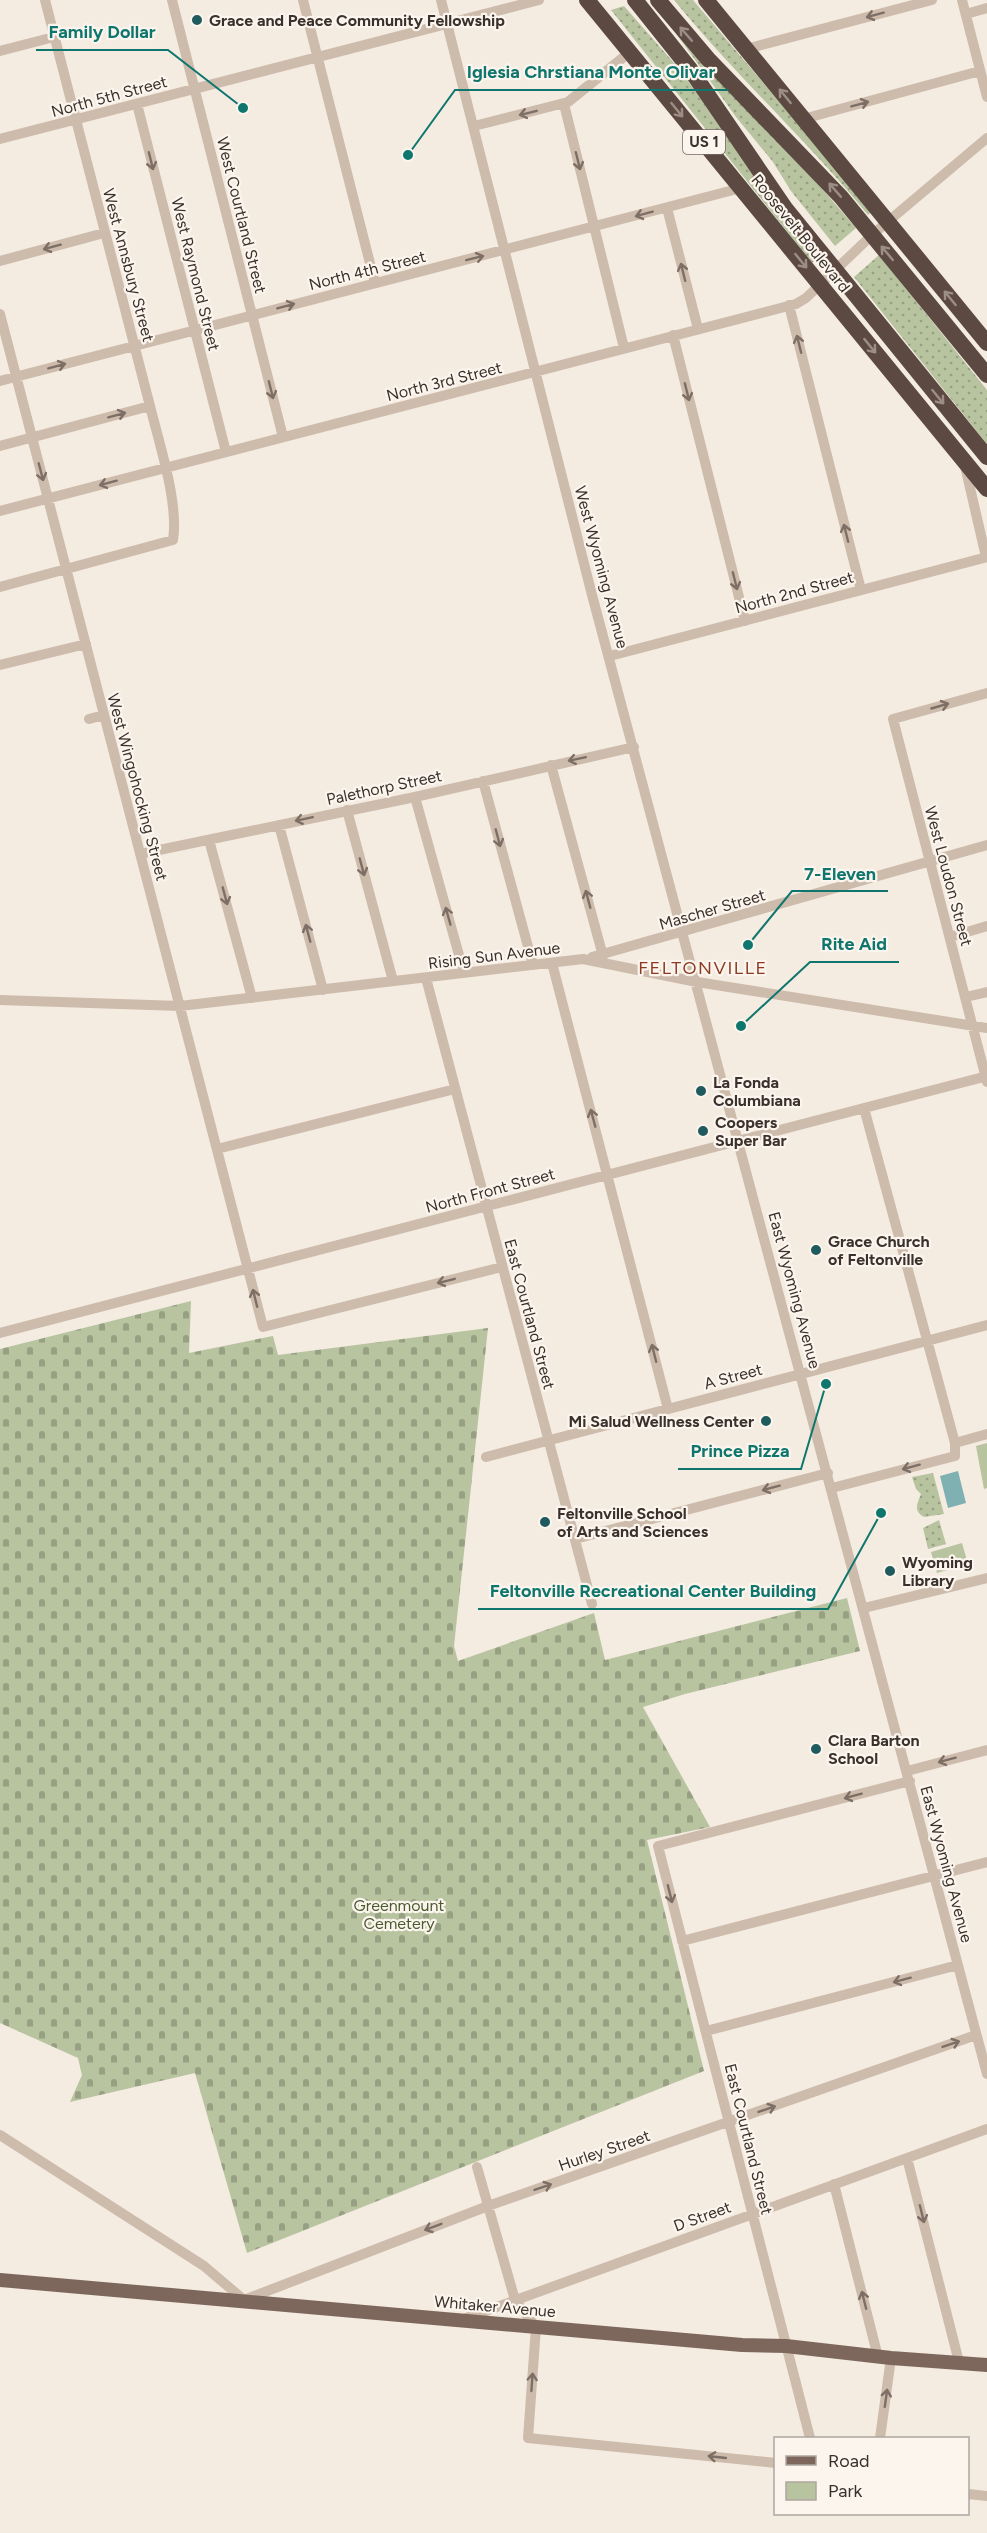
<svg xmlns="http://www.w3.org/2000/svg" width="987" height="2533" viewBox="0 0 987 2533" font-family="Figtree,sans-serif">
<defs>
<pattern id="green-dots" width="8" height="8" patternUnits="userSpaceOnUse" patternTransform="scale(1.5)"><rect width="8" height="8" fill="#b8c4a0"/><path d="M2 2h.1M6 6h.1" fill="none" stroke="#97a083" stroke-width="1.8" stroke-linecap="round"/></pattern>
<pattern id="cemetery-stones" width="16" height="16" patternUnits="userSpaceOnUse" patternTransform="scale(1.5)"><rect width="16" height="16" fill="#b8c4a0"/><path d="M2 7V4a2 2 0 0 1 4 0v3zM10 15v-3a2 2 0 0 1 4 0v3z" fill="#97a083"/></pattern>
</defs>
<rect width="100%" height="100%" fill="#f4ebe1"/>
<path fill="url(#green-dots)" d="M 674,0 L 693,0 L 872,211 L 868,215 C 807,140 735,75 674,0 Z
M 624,6 L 681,71 L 817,259 L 812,263 L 611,10 Z
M 675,32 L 793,155 L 856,228 L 835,246 L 791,191 L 773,162 L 736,117 Z
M 879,255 L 987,390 L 987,444 L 854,277 Z
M 933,1473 L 944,1514 L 924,1517 C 913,1511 917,1504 921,1494 L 916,1489 L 912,1477 Z
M 939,1520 L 946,1544 L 928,1549 L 923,1528 Z"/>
<path fill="url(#cemetery-stones)" d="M 191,1301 L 189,1353 L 273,1336 L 278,1355 L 488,1328 L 454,1646 L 458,1661 L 594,1613 L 605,1660 L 847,1598 L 860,1651 L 685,1694 L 643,1707 L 710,1827 L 647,1840 L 704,2071 L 247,2253 L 195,2073 L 70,2102 L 82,2075 L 78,2058 L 0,2023 L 0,1349 Z"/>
<path fill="#b8c4a0" d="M 987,1443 L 987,1488 L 984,1489 L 976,1446 Z
M 962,1543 L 968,1564 L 937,1573 L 931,1552 Z"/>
<path fill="#7fb0b2" d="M 958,1471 L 966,1503 L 948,1508 L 940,1476 Z"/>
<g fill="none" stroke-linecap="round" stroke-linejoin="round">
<path stroke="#cdbbac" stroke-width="10" d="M 172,0 L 283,437
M 303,0 L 375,283
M 441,0 L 592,595 L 987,2074
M 962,0 L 987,97
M 966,14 L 987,8
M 746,49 L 932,0
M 0,51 L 54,37
M 137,104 L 226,452
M 564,104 L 624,348
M 803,119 L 980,71
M 474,126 L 568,102 L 630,52
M 0,139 L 539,0
M 667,208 L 698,329
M 0,261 L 104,233
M 789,305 L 861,590
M 0,314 L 263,1327 L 502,1267
M 673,335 L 745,621
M 0,381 L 741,188
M 0,446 L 150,406
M 965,466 L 986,557
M 0,511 L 796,304 L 806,298 L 872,235 L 987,138
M 0,587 L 173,540 C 179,503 159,443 150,406 L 45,0
M 610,656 L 987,557
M 0,665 L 86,644
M 89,719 L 104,715
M 551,765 L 603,956
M 483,781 L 533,965
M 415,797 L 464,973
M 347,810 L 393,981
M 279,825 L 323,990
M 209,840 L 252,998
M 140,854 L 415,797 L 634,747
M 950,937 L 987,926
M 592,957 L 987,845
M 552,963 L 668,1409
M 426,978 L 592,1604
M 966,997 L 987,992
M 0,1000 L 180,1006 L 583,959 L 697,982 L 987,1028
M 987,1082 L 893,719 L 987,693
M 217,1149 L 455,1089
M 0,1333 L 987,1076
M 955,1443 L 987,1434
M 486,1457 L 987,1325
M 832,1488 L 955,1456 L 955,1443 L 864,1108
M 575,1539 L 828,1473
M 864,1608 L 987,1578
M 907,1771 L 987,1750
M 682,1941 L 987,1862
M 706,2031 L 958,1965
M 0,2135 L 204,2266 L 244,2300 L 488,2206 L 976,2035
M 907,2158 L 959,2362
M 477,2167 L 515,2300 L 536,2327 L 528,2438 L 776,2463
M 834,2184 L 878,2357
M 461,2320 L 987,2129
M 810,2438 L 658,1846 L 910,1781
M 880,2438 L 891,2358
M 968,2494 L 987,2496"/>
<path stroke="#7d675c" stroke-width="14" d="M 0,2280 L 742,2345 L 786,2346 L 891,2358 L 987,2365"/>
<path stroke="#5c4a42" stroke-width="16" d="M 587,0 L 987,489
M 635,0 L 690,69 L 785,208 L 987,457
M 658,0 L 708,59 L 841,197 L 987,375
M 706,0 L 987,343"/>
</g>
<defs><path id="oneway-shaft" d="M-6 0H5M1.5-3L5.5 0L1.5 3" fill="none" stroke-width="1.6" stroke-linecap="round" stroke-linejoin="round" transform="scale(1.5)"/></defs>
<g stroke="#7d6f65">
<use href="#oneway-shaft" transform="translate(875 15) rotate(165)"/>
<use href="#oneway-shaft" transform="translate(860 104) rotate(-15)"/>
<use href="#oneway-shaft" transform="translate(528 113) rotate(166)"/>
<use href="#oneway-shaft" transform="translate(151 161) rotate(76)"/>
<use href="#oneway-shaft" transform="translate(578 161) rotate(76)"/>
<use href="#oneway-shaft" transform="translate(644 214) rotate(165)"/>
<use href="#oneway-shaft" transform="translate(52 247) rotate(165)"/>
<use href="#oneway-shaft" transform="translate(475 258) rotate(-14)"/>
<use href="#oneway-shaft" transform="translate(683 272) rotate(-104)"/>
<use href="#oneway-shaft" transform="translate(286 306) rotate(-15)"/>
<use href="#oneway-shaft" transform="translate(799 344) rotate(-104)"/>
<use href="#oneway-shaft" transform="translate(57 366) rotate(-15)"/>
<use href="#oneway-shaft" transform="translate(271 390) rotate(76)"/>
<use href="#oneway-shaft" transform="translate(687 392) rotate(76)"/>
<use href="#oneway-shaft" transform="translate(117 415) rotate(-15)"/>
<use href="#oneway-shaft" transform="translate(41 472) rotate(75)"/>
<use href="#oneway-shaft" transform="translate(108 483) rotate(165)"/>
<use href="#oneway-shaft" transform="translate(846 533) rotate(-104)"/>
<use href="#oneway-shaft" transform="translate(735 581) rotate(76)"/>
<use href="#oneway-shaft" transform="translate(940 706) rotate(-16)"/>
<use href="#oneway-shaft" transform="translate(577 759) rotate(168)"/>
<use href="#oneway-shaft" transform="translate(304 819) rotate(168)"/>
<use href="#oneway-shaft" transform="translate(498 838) rotate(75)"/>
<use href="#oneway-shaft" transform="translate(362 867) rotate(75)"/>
<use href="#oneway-shaft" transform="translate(225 896) rotate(75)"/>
<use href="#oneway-shaft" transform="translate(588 899) rotate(-105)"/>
<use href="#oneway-shaft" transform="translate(448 916) rotate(-106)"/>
<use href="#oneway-shaft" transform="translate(308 933) rotate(-105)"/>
<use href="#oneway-shaft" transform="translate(593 1118) rotate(-105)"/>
<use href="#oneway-shaft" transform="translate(446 1281) rotate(166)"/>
<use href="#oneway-shaft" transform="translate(255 1298) rotate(-104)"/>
<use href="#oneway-shaft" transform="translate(654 1353) rotate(-104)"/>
<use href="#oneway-shaft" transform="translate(911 1467) rotate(165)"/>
<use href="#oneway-shaft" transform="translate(771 1488) rotate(165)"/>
<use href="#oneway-shaft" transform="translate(947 1760) rotate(165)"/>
<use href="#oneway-shaft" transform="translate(853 1796) rotate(165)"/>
<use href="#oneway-shaft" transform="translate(670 1894) rotate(76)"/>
<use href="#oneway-shaft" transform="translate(902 1980) rotate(165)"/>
<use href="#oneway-shaft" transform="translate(951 2044) rotate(-19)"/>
<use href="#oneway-shaft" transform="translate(767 2109) rotate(-19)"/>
<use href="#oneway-shaft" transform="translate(543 2187) rotate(-19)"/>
<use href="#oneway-shaft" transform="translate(922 2214) rotate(76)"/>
<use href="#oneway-shaft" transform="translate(433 2227) rotate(159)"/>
<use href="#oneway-shaft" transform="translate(864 2300) rotate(-104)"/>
<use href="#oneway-shaft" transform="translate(532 2382) rotate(-86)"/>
<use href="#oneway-shaft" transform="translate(886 2398) rotate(-82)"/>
<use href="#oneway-shaft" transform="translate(717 2457) rotate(-174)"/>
</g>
<g stroke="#9c8e87">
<use href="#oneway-shaft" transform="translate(686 34) rotate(-131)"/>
<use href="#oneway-shaft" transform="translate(785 96) rotate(-129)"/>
<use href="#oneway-shaft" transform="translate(677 110) rotate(51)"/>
<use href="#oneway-shaft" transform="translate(835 190) rotate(-131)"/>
<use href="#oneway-shaft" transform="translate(887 253) rotate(-130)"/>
<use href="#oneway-shaft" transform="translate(801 261) rotate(51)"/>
<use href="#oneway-shaft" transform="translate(950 298) rotate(-129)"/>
<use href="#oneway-shaft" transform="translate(870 346) rotate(51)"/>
<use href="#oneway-shaft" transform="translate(938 397) rotate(51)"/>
</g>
<g fill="#1f5a5e" stroke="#fbf5ee" stroke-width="2">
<circle cx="197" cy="20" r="6"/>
<circle cx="701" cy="1091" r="6"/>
<circle cx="703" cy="1131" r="6"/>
<circle cx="816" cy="1250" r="6"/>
<circle cx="766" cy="1421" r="6"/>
<circle cx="545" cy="1522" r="6"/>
<circle cx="890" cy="1571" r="6"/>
<circle cx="816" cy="1749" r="6"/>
</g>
<g text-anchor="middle" stroke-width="4.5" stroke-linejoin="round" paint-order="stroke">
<rect fill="#fbf5ee" stroke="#756b66" stroke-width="1.5" x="683" y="130" width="42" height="24" rx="4.5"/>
<g font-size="15" font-weight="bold" fill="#3b302b">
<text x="704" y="147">US 1</text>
</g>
<g font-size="16" font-weight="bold" fill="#3b302b" stroke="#fbf5ee" text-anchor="start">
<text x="209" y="26">Grace and Peace Community Fellowship</text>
<text x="713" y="1088">La Fonda<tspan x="713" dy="18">Columbiana</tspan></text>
<text x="715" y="1128">Coopers<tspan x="715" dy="18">Super Bar</tspan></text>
<text x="828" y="1247">Grace Church<tspan x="828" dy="18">of Feltonville</tspan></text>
<text x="754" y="1427" text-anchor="end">Mi Salud Wellness Center</text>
<text x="557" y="1519">Feltonville School<tspan x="557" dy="18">of Arts and Sciences</tspan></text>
<text x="902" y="1568">Wyoming<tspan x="902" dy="18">Library</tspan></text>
<text x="828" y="1746">Clara Barton<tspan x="828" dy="18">School</tspan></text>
</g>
<g font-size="16" fill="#3b302b" stroke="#fbf5ee">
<text transform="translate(109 96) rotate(-15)" y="6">North 5th Street</text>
<text transform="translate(242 215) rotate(76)" y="6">West Courtland Street</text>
<text transform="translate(801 233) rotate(51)" y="6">Roosevelt Boulevard</text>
<text transform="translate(129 265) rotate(75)" y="6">West Annsbury Street</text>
<text transform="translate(367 270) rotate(-14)" y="6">North 4th Street</text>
<text transform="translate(196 274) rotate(76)" y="6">West Raymond Street</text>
<text transform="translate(444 381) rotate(-14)" y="6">North 3rd Street</text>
<text transform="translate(602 567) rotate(75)" y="6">West Wyoming Avenue</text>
<text transform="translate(794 592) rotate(-15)" y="6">North 2nd Street</text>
<text transform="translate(138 787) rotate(75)" y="6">West Wingohocking Street</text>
<text transform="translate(384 787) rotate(-12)" y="6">Palethorp Street</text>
<text transform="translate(949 876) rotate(75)" y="6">West Loudon Street</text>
<text transform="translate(712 909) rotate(-16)" y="6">Mascher Street</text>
<text transform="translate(494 955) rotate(-7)" y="6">Rising Sun Avenue</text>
<text transform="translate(490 1190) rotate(-15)" y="6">North Front Street</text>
<text transform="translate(795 1290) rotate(75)" y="6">East Wyoming Avenue</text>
<text transform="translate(530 1314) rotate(75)" y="6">East Courtland Street</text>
<text transform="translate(733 1376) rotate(-15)" y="6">A Street</text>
<text transform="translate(947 1864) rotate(75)" y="6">East Wyoming Avenue</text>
<text transform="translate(749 2139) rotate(76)" y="6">East Courtland Street</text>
<text transform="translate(604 2150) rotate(-19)" y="6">Hurley Street</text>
<text transform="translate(702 2216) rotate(-20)" y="6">D Street</text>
<text transform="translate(495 2306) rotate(5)" y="6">Whitaker Avenue</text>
</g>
<g font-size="16" fill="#4a5a2e" stroke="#fbf5ee">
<text x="399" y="1911">Greenmount<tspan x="399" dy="18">Cemetery</tspan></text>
</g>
<g font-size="18" letter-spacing="1.5" fill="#8c3b22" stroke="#fbf5ee">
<text x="703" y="974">FELTONVILLE</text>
</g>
</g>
<path fill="none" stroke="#0f766e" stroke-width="2" d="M243 108L168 50H36M408 155L455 90H728M748 945L792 891H888M741 1026L810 962H899M826 1384L801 1469H678M881 1513L828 1609H478"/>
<g fill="#0f766e" stroke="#fbf5ee" stroke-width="2">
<circle cx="243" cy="108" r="6"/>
<circle cx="408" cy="155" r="6"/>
<circle cx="748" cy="945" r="6"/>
<circle cx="741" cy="1026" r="6"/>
<circle cx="826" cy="1384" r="6"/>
<circle cx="881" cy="1513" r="6"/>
</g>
<g font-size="18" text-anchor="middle" font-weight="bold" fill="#0f766e" stroke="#fbf5ee" stroke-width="4.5" stroke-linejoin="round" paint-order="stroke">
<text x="102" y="38">Family Dollar</text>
<text x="591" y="78">Iglesia Chrstiana Monte Olivar</text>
<text x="840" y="880">7-Eleven</text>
<text x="854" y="950">Rite Aid</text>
<text x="740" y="1457">Prince Pizza</text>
<text x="653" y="1597">Feltonville Recreational Center Building</text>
</g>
<rect x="774" y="2437" width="195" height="78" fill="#fbf5ee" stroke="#aea6a0" stroke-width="1.5"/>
<rect x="786" y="2456" width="30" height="9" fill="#7d675c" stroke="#aea6a0" stroke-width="1.5"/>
<text x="828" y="2467" font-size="18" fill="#3b302b">Road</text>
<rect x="786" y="2482" width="30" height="18" fill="#b8c4a0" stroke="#aea6a0" stroke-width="1.5"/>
<text x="828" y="2497" font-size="18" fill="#3b302b">Park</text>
</svg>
